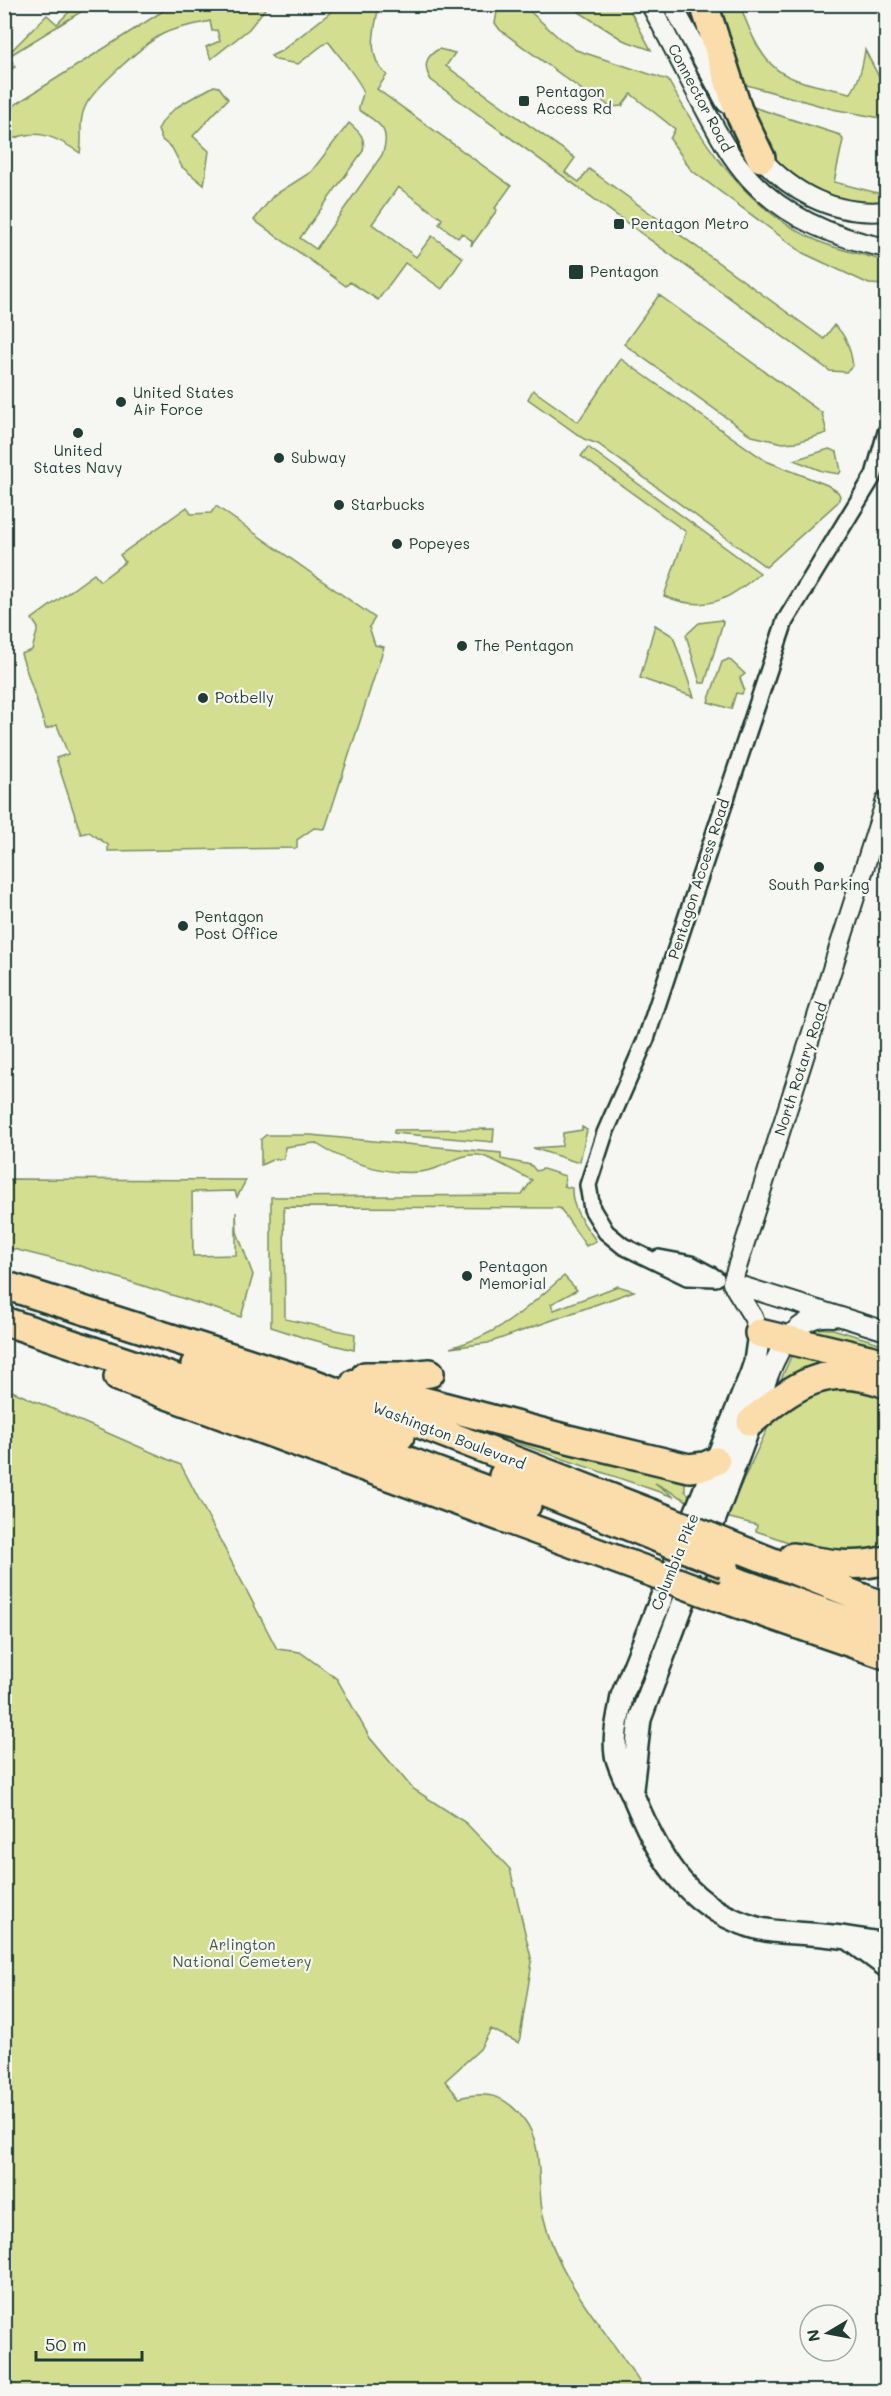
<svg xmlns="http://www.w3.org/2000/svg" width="891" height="2396" viewBox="0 0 891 2396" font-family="Mali,sans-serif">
<rect width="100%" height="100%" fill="#f6f6f2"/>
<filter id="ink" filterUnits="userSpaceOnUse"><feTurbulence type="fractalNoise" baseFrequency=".0167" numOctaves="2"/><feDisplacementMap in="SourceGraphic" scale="12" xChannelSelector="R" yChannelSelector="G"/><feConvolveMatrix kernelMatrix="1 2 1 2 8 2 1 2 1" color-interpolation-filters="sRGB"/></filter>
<g filter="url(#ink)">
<path fill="#d3de91" stroke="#798e62" stroke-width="1.5" d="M 174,4 L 268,5 L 249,29 L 211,59 L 206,47 L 220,41 L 217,30 L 212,31 L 210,21 C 195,25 178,27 165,33 C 148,40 92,90 85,107 C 78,122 83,137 80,153 C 53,135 35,127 5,142 L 5,111 Z
M 76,5 L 92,5 L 9,56 L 15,67 L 5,73 L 5,57 L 47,15 L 57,24 Z
M 340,5 L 379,5 C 375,28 365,57 387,75 L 377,89 L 511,186 L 495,208 L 497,210 L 471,246 L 472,241 L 462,233 L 458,238 L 439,224 L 442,219 L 398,187 L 372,224 L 416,257 L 432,236 L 463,258 L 442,289 L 405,263 L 378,300 L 350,282 L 346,286 L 254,220 L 273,196 L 311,172 L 349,123 C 359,132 366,137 363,151 L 300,238 L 316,249 L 382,155 C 392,128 379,124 359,110 C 358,103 363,99 363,92 C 364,85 334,50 328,41 L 298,64 L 276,60 L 271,56 L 281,51 Z
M 503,5 L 523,5 L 559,38 L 576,50 L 668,80 C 705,147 747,211 820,242 C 841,251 865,254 886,262 L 886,285 L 869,284 L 803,253 L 691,170 L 670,139 L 675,129 L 631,94 L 622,106 L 610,107 L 595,95 L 593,98 L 500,30 L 495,23 L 497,12 Z
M 568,5 L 627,5 L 651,50 L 623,40 Z
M 713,5 L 740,5 C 766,77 779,78 851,93 C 860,80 863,65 865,50 L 877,73 L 886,86 L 886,119 L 832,109 L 743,84 Z
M 439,49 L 455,53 L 446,66 L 575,158 L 565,172 L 579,182 L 589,169 L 824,339 L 834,325 C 847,335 851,351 853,366 L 846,372 L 830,371 L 431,80 C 423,67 425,56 439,49 Z
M 214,86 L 219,87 L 228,99 L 193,136 L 209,151 L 204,185 L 182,167 L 172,148 L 162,140 L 158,130 C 167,107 194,98 214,86 Z
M 753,107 L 840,135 L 843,140 L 834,182 L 886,195 L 886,219 L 817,191 L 784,168 L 768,151 L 769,144 Z
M 659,295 L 822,413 L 827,433 L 797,442 L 783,443 L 752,436 L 624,344 Z
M 621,359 L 766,461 L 827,485 L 838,492 L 840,496 L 838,502 L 766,567 L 598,444 L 584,439 L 528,399 L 533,390 L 578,422 Z
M 588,447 L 760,573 C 728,601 706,613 664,596 L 686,532 L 581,456 Z
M 829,449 L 837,452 L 841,471 L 839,474 L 822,471 L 794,460 Z
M 216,506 L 375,618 L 369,627 L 375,645 L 384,647 L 325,829 L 314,828 L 297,840 L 297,848 L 108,851 L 108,845 L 89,832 L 81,834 L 56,758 L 68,754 L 57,725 L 46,729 L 21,654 L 32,650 L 38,628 L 32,619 L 94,574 L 100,581 L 125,562 L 120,555 L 187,507 L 191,514 L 211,513 Z
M 721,620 L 723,622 L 705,683 L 700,683 L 686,635 L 699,623 Z
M 655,625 L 673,636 L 694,697 L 640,678 Z
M 729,659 L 745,674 L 740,678 L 744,689 L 742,694 L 736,693 L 731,709 L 708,702 L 722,662 Z
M 582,1127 L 587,1130 L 580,1161 L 576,1162 L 533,1148 L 562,1146 L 563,1133 L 582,1130 Z
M 494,1129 L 493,1142 L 394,1133 L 394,1130 Z
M 266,1135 L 310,1135 L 501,1153 L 501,1159 L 531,1165 L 536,1171 L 543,1169 L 565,1176 L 564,1186 L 572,1188 C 571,1209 585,1225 596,1241 L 586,1246 L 560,1208 L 284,1207 L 285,1319 L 355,1334 L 354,1350 L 305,1338 L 271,1327 L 271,1197 L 522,1195 L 532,1180 C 517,1174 491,1156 478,1155 C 461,1153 449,1164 434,1169 C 399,1180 345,1163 315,1143 L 285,1147 L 284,1159 L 274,1159 L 261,1165 L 261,1139 Z
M 5,1179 L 246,1180 L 237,1197 L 235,1191 L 192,1192 L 193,1256 L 236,1255 L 236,1212 L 237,1232 L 253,1275 L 241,1317 L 81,1266 L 5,1247 Z
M 564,1276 L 577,1290 L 551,1304 L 554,1310 L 618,1286 L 634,1291 L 488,1343 L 450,1348 C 503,1333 524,1310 564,1276 Z
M 809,1328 L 833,1329 L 886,1345 L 886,1351 L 808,1335 Z
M 793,1352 L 857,1366 L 778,1386 Z
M 833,1384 L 886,1393 L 886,1550 L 852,1557 L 800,1546 L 756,1531 L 757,1525 L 726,1517 L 770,1423 L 788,1403 Z
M 5,1388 L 181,1465 L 277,1649 L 300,1652 L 337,1679 L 370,1738 L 412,1788 L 466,1823 L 510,1869 L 532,1962 L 519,2043 L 491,2029 L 480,2049 L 445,2081 L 459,2098 C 486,2091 504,2094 523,2118 C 545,2145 536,2183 543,2215 C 558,2283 610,2333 645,2391 L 5,2391 Z
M 415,1408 L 685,1479 L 685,1491 L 689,1495 L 687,1501 L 655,1483 L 674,1497 Z"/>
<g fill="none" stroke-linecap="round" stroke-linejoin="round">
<defs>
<path id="minor" d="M 659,1258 L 691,1264 L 713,1276
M 716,1278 L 687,1277 L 623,1246 L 606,1232 L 592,1209 L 588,1185 L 605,1133 L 646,1039 L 785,621 L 874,475 L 886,432"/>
<path id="tertiary" d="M 650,4 C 667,35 683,67 699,98 C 714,126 728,155 750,179 C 786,218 836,238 886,248
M 672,4 L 726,103
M 754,150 C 788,191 832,216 886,211
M 732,1283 L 886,800
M 732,1283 L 886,1331
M 732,1283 L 753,1317 L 759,1333
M 753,1418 C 768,1381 782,1312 833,1317"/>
<path id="secondary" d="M 759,1333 L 755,1362 L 751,1374 L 622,1696 C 619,1716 613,1735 616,1755 C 619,1768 626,1781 632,1793 C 656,1851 682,1903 747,1925 C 771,1934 798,1932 823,1935 C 845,1937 866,1941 886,1944
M 632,1789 L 640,1719 L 751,1422
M 851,1940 L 886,1966"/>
<path id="motorway" d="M 704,4 L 738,110 L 761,158
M 4,1285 L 313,1383 L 664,1518
M 4,1321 L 285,1415 L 527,1505
M 759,1333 L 886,1363
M 195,1365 L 400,1436
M 365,1376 L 400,1376 L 430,1373
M 118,1377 L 645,1570
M 355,1383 L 568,1439 L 689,1468 L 705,1466 L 716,1461
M 751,1422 C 794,1385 828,1361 886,1384
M 503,1476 L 655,1537
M 730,1545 L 886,1607
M 793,1557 C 825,1563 854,1569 886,1560
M 721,1576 L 886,1634
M 715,1596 L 886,1655"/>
</defs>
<use href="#minor" stroke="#1f3d34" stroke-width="20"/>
<use href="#tertiary" stroke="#1f3d34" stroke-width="22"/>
<use href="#secondary" stroke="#1f3d34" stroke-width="26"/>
<use href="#motorway" stroke="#1f3d34" stroke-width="32"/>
<use href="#minor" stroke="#f6f6f2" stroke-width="15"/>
<use href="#tertiary" stroke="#f6f6f2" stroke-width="18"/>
<use href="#secondary" stroke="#f6f6f2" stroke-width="21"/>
<use href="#motorway" stroke="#faddab" stroke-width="27"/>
<defs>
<path id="motorway-bridge" d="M 664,1518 L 730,1545
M 655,1537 L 725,1564
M 645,1570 L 715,1596"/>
</defs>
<use href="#motorway-bridge" stroke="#1f3d34" stroke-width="32" stroke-linecap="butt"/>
<use href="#motorway-bridge" stroke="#faddab" stroke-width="27"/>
</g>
</g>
<g fill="#1f3d34" stroke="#f6f6f2" stroke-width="2">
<rect x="518" y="95" width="12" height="12" rx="3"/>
<rect x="613" y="218" width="12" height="12" rx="3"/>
<rect x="568" y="264" width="16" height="16" rx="3"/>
<circle cx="121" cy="402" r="6"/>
<circle cx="78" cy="433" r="6"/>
<circle cx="279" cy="458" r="6"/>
<circle cx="339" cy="505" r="6"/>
<circle cx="397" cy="544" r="6"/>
<circle cx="462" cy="646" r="6"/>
<circle cx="203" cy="698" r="6"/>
<circle cx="819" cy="867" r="6"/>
<circle cx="183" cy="926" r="6"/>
<circle cx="467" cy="1276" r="6"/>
</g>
<g text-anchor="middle" stroke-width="4.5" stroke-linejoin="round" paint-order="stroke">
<g font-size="15" fill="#1f3d34" stroke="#f6f6f2" text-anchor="start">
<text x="536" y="97">Pentagon<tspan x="536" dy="17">Access Rd</tspan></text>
<text x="631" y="229">Pentagon Metro</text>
<text x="590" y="277">Pentagon</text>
<text x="133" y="398">United States<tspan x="133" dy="17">Air Force</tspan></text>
<text x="78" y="456" text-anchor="middle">United<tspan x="78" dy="17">States Navy</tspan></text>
<text x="291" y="463">Subway</text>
<text x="351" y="510">Starbucks</text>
<text x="409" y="549">Popeyes</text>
<text x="474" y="651">The Pentagon</text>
<text x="215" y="703">Potbelly</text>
<text x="819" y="890" text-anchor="middle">South Parking</text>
<text x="195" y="922">Pentagon<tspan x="195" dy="17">Post Office</tspan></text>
<text x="479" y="1272">Pentagon<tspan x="479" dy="17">Memorial</tspan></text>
</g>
<g font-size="15" fill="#1f3d34" stroke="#f6f6f2">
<text transform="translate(700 98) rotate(62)" y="5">Connector Road</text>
<text transform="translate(699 879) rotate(-72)" y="5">Pentagon Access Road</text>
<text transform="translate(801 1069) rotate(-72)" y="5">North Rotary Road</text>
<text transform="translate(449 1436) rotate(21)" y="5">Washington Boulevard</text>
<text transform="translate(675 1562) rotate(-68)" y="5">Columbia Pike</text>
</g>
<g font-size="15" fill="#435d47" stroke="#f6f6f2">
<text x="242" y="1950">Arlington<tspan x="242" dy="17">National Cemetery</tspan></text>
</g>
</g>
<rect width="891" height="2396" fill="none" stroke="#f6f6f2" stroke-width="24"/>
<rect x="12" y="12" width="867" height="2372" fill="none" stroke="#1f3d34" stroke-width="2" filter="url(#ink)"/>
<g transform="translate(828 2333) rotate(260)"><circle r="28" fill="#f6f6f2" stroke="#a0aca6" stroke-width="1.5"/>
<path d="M0-4.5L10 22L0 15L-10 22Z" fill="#1f3d34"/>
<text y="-9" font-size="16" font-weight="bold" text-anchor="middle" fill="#1f3d34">N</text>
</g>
<path d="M36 2351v9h106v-9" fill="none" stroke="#1f3d34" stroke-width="3"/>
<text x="45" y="2351" font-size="18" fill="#1f3d34" stroke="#f6f6f2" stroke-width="4.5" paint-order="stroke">50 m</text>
</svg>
